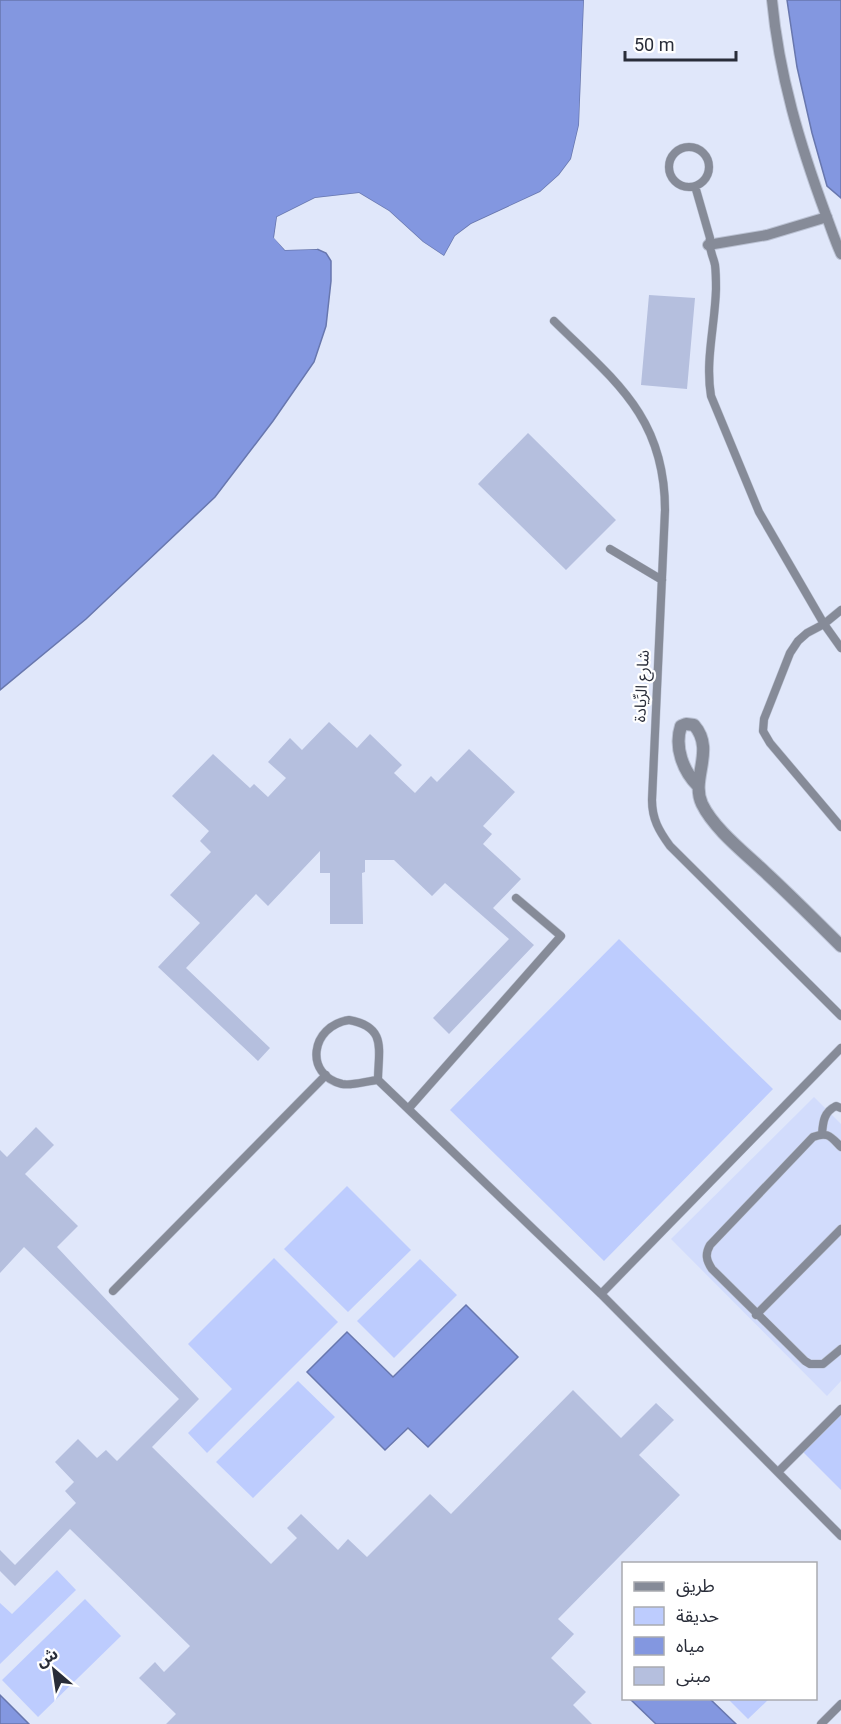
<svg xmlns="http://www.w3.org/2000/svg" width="841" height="1724" viewBox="0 0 841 1724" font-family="Roboto,'Noto Sans Arabic',sans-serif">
<rect width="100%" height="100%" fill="#e0e7fa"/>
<path fill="#d2dcfc" d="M 814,1097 L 841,1124 L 841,1381 L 827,1396 L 671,1239 Z"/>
<path fill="#bdccfe" d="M 619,939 L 773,1089 L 604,1261 L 450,1110 Z
M 347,1186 L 411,1250 L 348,1312 L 284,1249 Z
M 274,1258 L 338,1322 L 207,1453 L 188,1433 L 232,1389 L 188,1344 Z
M 420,1259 L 457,1295 L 394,1358 L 357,1321 Z
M 298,1381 L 335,1417 L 253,1498 L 216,1462 Z
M 841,1409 L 841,1490 L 801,1450 Z
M 57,1570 L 76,1590 L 0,1664 L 0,1603 L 12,1614 Z
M 85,1599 L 121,1636 L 38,1717 L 2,1680 Z
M 728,1699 L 769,1699 L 748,1719 Z"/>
<path fill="#8397e0" stroke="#6877ae" stroke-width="1.5" d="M 0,0 L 584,0 L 579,125 L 571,159 L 559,175 L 540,192 L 471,224 L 455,236 L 444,256 L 423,242 L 389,211 L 359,193 L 315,198 L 277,217 L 274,237 L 285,250 L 317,249 L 326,253 L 331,261 L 331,281 L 326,326 L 314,362 L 273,421 L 215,497 L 86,619 L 0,690 Z
M 787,0 L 841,0 L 841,198 L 827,186 L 812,133 L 797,67 Z
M 466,1305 L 518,1357 L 428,1447 L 408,1428 L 385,1450 L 307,1372 L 347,1332 L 393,1377 Z
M 0,1695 L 29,1724 L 0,1724 Z
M 630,1699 L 710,1699 L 736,1724 L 656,1724 Z"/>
<path fill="#e0e7fa" d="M 584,0 L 587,0 L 582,125 L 574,161 L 561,177 L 542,194 L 472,226 L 458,238 L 444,259 L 421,244 L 387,214 L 359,197 L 316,201 L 280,219 L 277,237 L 287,247 L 319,247 L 317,249 L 285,250 L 274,238 L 277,217 L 315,198 L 359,193 L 389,211 L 423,242 L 444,256 L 455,236 L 471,224 L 540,192 L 559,175 L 571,159 L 579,125 Z"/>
<path fill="#b5bfde" d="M 649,295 L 695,298 L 687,389 L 641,385 Z
M 528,433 L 616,520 L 566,570 L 478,484 Z
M 329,722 L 357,748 L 370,734 L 402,765 L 394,773 L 415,793 L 431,776 L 437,782 L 469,749 L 515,792 L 483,826 L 492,834 L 483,844 L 521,879 L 493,908 L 534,945 L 449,1034 L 433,1018 L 509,939 L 445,883 L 432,896 L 394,860 L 365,860 L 365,872 L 362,873 L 363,924 L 330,924 L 330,873 L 320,873 L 320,851 L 268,906 L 256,894 L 186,968 L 270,1048 L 258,1061 L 158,967 L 200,923 L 170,895 L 211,852 L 200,841 L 209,831 L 172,796 L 213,754 L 250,788 L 254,784 L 268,797 L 286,778 L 268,762 L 290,738 L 302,750 Z
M 36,1127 L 54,1145 L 25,1174 L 78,1226 L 57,1247 L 199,1399 L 152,1447 L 271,1564 L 297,1538 L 287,1528 L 301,1514 L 338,1550 L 348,1539 L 367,1557 L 430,1494 L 451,1514 L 573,1390 L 621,1438 L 656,1403 L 674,1420 L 639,1455 L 680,1495 L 558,1619 L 574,1634 L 551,1658 L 586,1692 L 573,1705 L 592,1724 L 166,1724 L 176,1714 L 139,1678 L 155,1662 L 164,1672 L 190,1646 L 70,1529 L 15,1586 L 0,1571 L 0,1550 L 15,1565 L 76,1503 L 65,1491 L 74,1482 L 55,1462 L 78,1439 L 97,1458 L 106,1450 L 117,1461 L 179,1399 L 24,1247 L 0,1273 L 0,1150 L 7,1157 Z"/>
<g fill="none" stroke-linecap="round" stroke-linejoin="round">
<defs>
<path id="service" d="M669 167a20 20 0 1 1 40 0a20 20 0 1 1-40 0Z
M 695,186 L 710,238 C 708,249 713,255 715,265 C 716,273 716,282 716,289 C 715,326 705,360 711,396 L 759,512 L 824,624 L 841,648
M 554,321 C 615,381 665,417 665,510 L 652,800 C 652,819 659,831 670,846 L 841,1016
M 610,549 L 662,580
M 841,610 L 824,624 L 807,633 L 798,641 L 790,653 L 764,719 L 763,731 L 770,743 L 841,827
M 349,1020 C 388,1027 378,1051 378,1080 C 366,1081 353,1086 342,1084 C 304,1075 310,1026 349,1020 Z
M 378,1080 L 601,1294 L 841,1536
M 409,1108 L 561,936 L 516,898
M 822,1134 C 823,1121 824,1112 836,1106 L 841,1108
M 841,1147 C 831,1137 828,1131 813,1137 L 710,1245 C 705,1254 706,1260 712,1269 L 805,1361 L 810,1364 L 823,1364 L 841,1349
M 113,1291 L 326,1075
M 601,1294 L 841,1048
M 756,1315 L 841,1229
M 778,1472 L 841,1409
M 821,1724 L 841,1704"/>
<path id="pedestrian" d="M 772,0 C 779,75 800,145 826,215 C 831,228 835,241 841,254
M 708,245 L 767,235 L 827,217"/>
<path id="minor" d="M 698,786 C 683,771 674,747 681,726 L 686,724 L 694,725 C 716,750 690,779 702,804 C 714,829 745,853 765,872 C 791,896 816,921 841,946"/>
</defs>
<use href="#service" stroke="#bbc2d3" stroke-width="9"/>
<use href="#pedestrian" stroke="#bbc2d3" stroke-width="12"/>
<use href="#minor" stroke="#bbc2d3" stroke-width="14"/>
<use href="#service" stroke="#868b98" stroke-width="8"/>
<use href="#pedestrian" stroke="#868b98" stroke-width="10"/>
<use href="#minor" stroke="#868b98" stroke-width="12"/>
</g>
<g text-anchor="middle" stroke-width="4.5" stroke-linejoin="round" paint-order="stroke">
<g font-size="16" fill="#292d39" stroke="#fff">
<text transform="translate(641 686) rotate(-87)" y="6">شارع الرِّيادة</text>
</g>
</g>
<rect x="622" y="1562" width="195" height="138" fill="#ffffff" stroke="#a9abb0" stroke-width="1.5"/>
<rect x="634" y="1582" width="30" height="9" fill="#868b98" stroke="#a9abb0" stroke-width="1.5"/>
<text x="676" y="1592" font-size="18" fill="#292d39">طريق</text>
<rect x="634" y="1607" width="30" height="18" fill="#bdccfe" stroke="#a9abb0" stroke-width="1.5"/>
<text x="676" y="1622" font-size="18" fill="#292d39">حديقة</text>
<rect x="634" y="1637" width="30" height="18" fill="#8397e0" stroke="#a9abb0" stroke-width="1.5"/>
<text x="676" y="1652" font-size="18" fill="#292d39">مياه</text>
<rect x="634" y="1667" width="30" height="18" fill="#b5bfde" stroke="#a9abb0" stroke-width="1.5"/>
<text x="676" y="1682" font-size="18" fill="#292d39">مبنى</text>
<g transform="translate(54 1670) rotate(331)" stroke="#ffffff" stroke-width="4.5" paint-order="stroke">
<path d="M0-4.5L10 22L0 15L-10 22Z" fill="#292d39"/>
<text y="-9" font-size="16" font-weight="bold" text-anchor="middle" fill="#292d39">ش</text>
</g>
<path d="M625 51v9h111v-9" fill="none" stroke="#292d39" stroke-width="3"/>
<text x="634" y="51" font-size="18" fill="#292d39" stroke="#ffffff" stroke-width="4.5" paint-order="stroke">50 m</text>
</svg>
